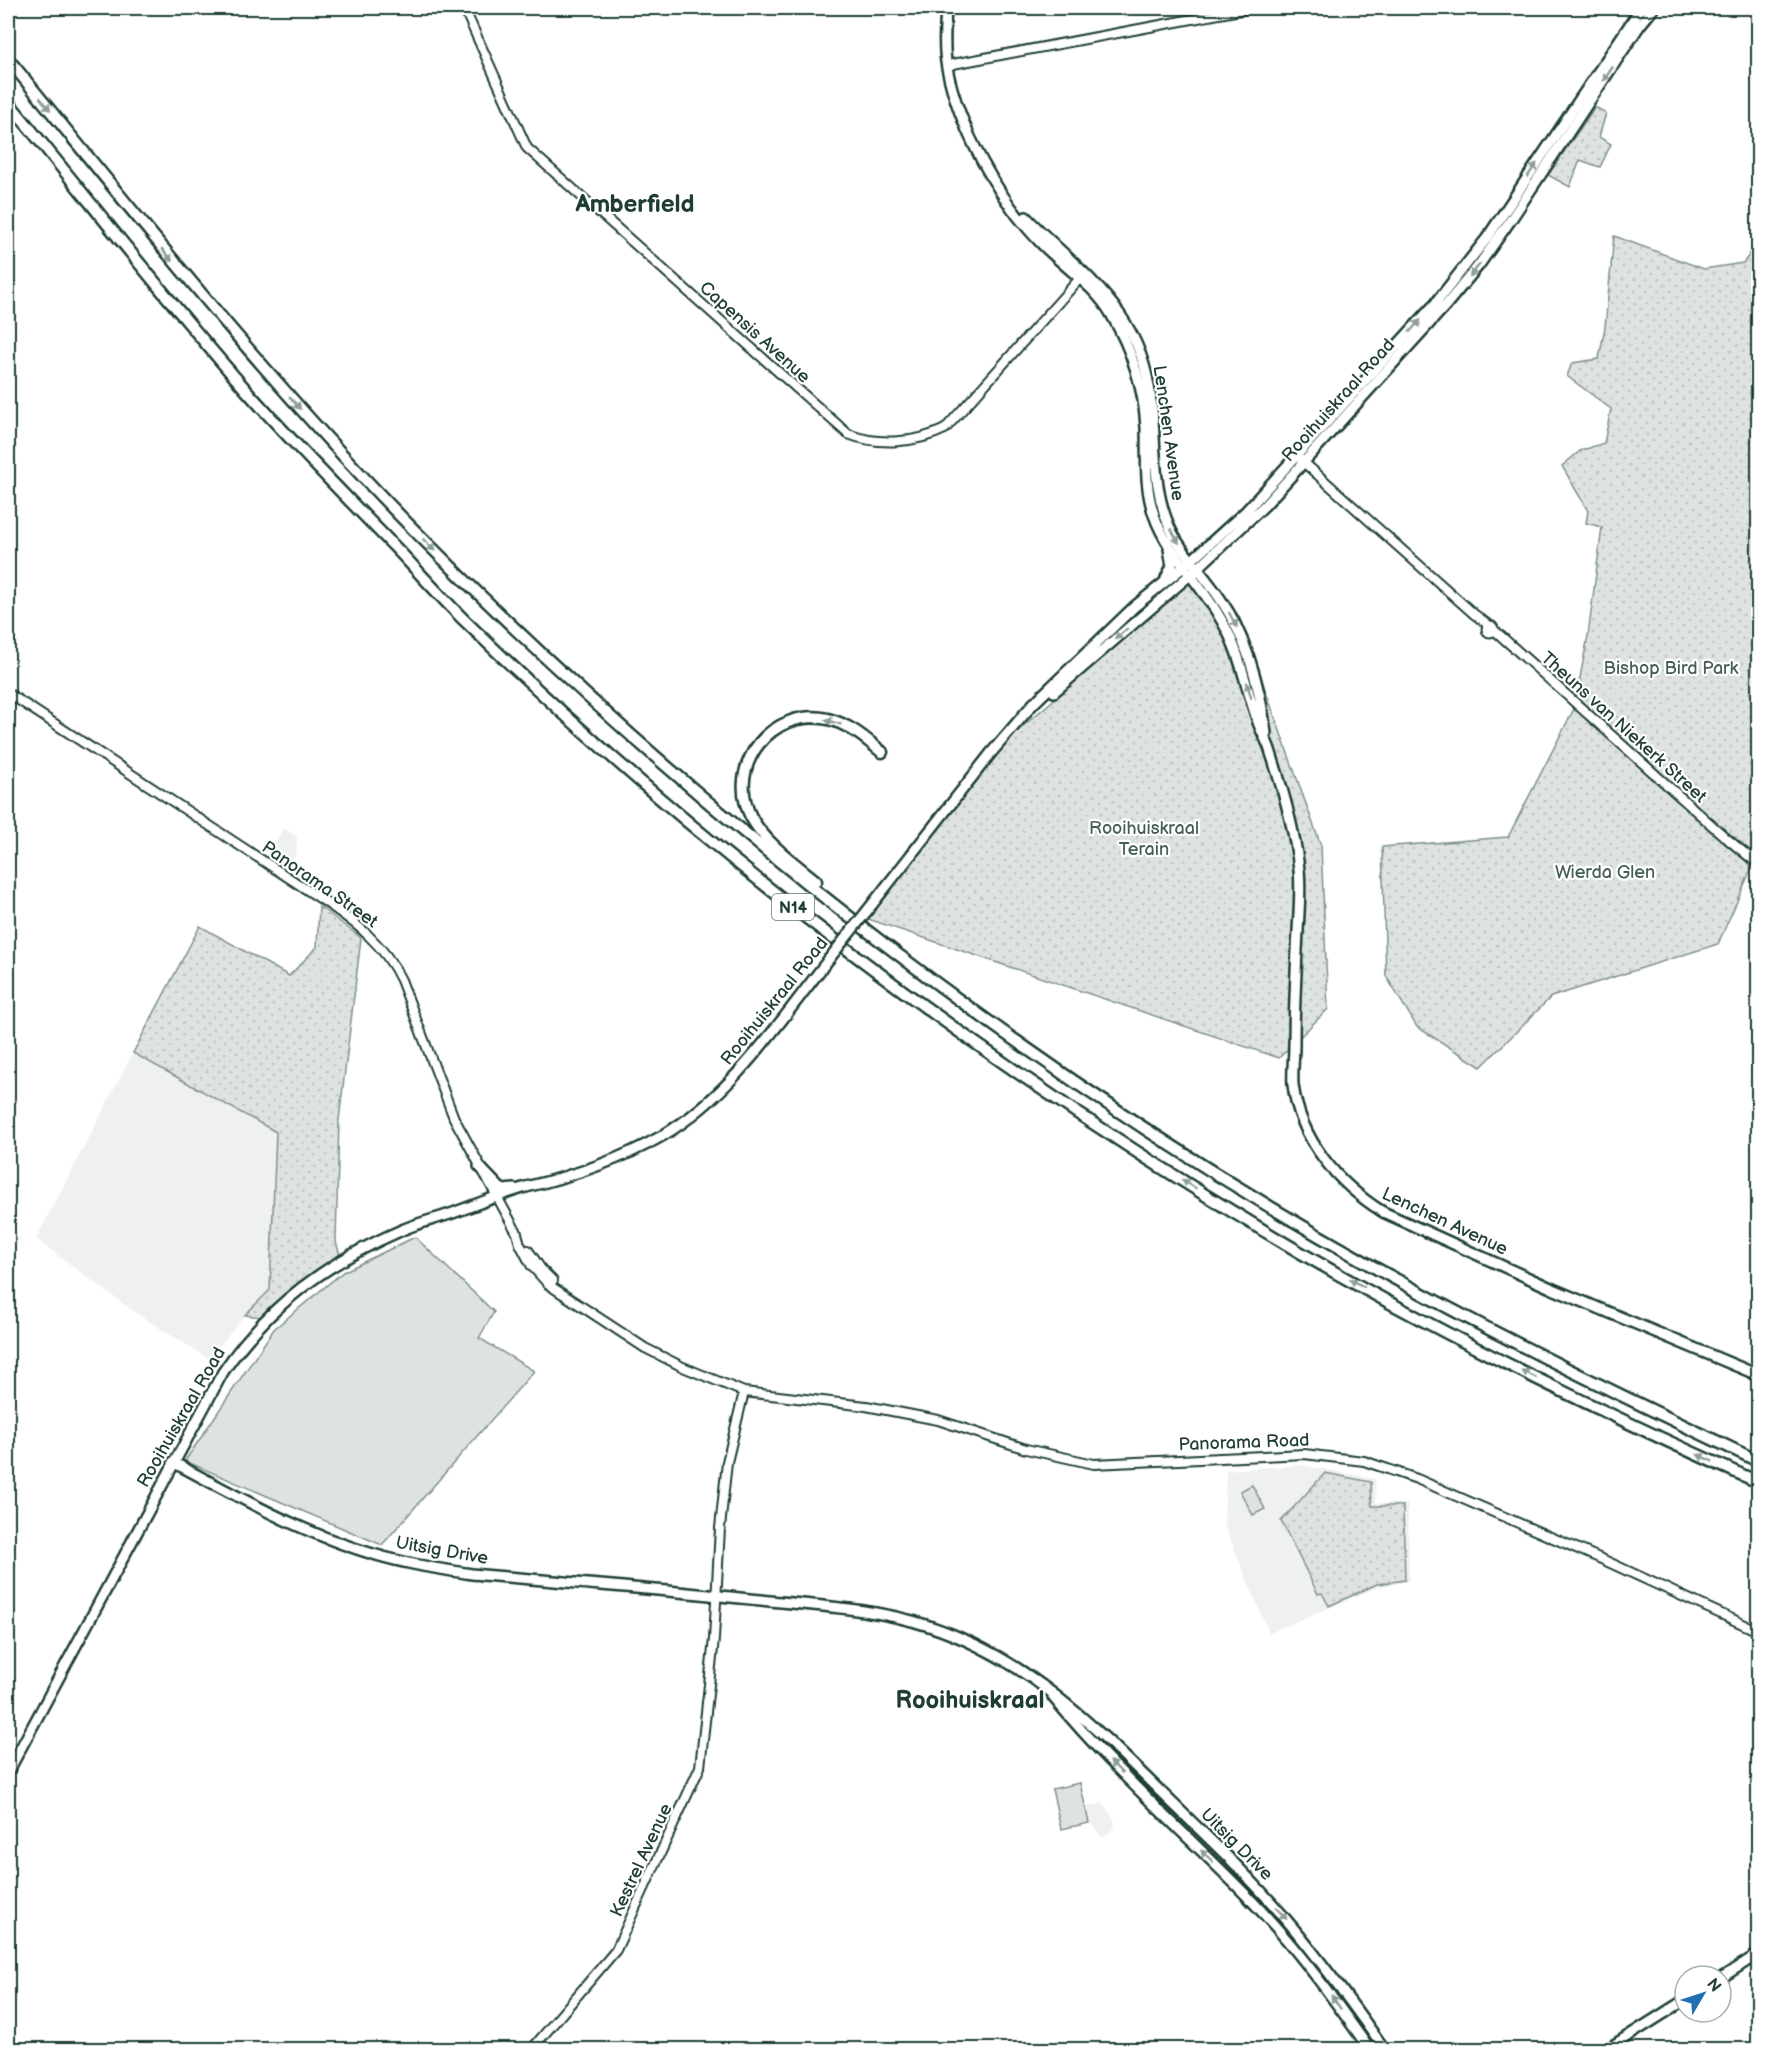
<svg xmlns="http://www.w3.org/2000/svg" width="1766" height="2057" viewBox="0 0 1766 2057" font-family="'Balsamiq Sans',sans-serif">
<defs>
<pattern id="park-dots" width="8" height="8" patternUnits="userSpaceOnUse" patternTransform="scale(1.5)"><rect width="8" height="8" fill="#dee3e2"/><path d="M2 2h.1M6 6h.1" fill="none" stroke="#bec4c2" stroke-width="1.8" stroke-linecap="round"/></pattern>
</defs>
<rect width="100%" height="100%" fill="#fff"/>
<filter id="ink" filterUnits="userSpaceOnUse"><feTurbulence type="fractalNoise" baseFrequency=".0167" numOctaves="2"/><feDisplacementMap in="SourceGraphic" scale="12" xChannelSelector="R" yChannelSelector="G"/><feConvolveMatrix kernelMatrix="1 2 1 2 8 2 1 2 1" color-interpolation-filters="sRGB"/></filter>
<g filter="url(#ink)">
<path fill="#eef1f0" d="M 284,828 L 297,837 L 296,854 L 291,863 L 283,863 L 268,853 Z
M 133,1053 L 276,1132 L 270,1291 L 245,1315 L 209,1359 L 133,1311 L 36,1239 Z
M 1302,1465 L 1375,1479 L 1376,1503 L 1408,1504 L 1409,1581 L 1378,1587 L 1269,1633 L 1224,1524 L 1226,1470 Z
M 1103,1803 L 1115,1821 L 1114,1822 L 1115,1826 L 1103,1838 L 1090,1822 L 1086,1807 Z"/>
<path fill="#dee3e2" stroke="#7e908b" stroke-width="1.5" d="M 415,1237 L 494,1312 L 479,1338 L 534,1371 L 382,1545 L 185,1461 L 274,1329 L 343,1272 Z
M 1252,1485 L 1265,1509 L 1253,1515 L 1240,1491 Z
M 1080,1783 L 1089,1823 L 1061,1829 L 1052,1789 Z"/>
<path fill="url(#park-dots)" stroke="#7e908b" stroke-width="1.5" d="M 1595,107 L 1606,113 L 1599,137 L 1611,144 L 1600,167 L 1580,160 L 1570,187 L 1548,175 Z
M 1614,236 L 1704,269 L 1743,263 L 1750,254 L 1758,254 L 1758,862 L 1742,849 L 1648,761 L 1575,704 L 1588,636 L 1602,527 L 1586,523 L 1588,511 L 1562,466 L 1580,451 L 1604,443 L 1611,409 L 1567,376 L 1572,363 L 1599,359 L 1605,327 Z
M 1203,571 L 1239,616 L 1321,846 L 1328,1009 L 1279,1058 L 862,917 L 1007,740 Z
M 1575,707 L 1753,865 L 1718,944 L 1551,997 L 1481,1067 L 1417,1027 L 1386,976 L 1382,847 L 1508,837 Z
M 319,906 L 361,938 L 339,1120 L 336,1242 L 341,1258 L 262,1317 L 245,1315 L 270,1290 L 276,1132 L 133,1053 L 200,926 L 289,976 L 317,947 Z
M 1325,1473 L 1371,1482 L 1372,1506 L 1403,1506 L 1405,1580 L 1377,1584 L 1329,1606 L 1322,1593 L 1318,1594 L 1281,1521 Z"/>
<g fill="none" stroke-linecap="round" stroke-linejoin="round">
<path stroke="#afbab7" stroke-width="5" d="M 1750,254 L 1758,254"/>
<defs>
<path id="minor" d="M 464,8 L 527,148 L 848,434 C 878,446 917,443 945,429 L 1082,276
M 947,68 L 953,64 L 1251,8
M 1300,459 L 1474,614 L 1490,626
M1486.5 629a3.5 3.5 0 1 1 7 0a3.5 3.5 0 1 1-7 0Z
M 1493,629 L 1725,837 L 1758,864
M 8,693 L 324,901 C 356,923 384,944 401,980 L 454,1118 L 517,1233
M 516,1230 L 520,1244 L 531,1265 L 549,1285 L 645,1348 L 683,1367 L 744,1392 L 866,1406 L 938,1420 L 1026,1449 L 1094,1464 L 1304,1454 L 1364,1461 L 1417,1479 L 1606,1561 L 1758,1631
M 528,1250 L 541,1269 L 553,1281
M 531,2050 L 616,1950 L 700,1767 L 714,1639 L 720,1528 L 727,1462 L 744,1392"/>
<path id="major" d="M 946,8 C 945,27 943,48 947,68 C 959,128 998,199 1041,243 C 1064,267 1094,285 1111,314 C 1132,350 1144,387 1146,428 C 1147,458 1144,486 1154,515 C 1167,553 1199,581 1219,616 C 1240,649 1245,686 1258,722 C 1261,731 1266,739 1269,747 C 1282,786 1295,829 1299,870 C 1301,890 1299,911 1298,931 C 1296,969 1294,1007 1294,1045 C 1294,1058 1292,1072 1293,1085 C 1300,1140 1338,1184 1383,1212 L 1553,1289 L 1758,1375
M 1026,217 C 1083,276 1141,309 1151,400 C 1157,444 1151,483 1169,526 C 1181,553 1205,575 1221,600 C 1248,640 1260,687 1266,733
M 1166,578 L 1172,566 L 1169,549
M 1054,692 L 1198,568 L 1264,506 L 1446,305 L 1479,265 L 1510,221 L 1640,25 L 1654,8
M 867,911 L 991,753 L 1033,704 L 1134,607 L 1192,560 L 1246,511 L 1435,304 L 1487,238 L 1641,8
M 479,1166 L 500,1188 L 504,1190 L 514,1189
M 173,1462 C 249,1503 327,1547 413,1564 C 432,1568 452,1571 472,1574 C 568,1582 665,1590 761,1600 C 818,1606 874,1608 929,1626 C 1025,1657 1092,1724 1162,1793 C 1205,1835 1251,1877 1289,1923 C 1323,1963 1354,2006 1385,2050
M 1053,1697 C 1111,1768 1180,1828 1244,1893 C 1292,1941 1331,1995 1370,2050
M 8,1772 L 223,1372 C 268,1305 328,1262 402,1230 C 418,1223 436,1219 453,1213 C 477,1204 502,1194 526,1187 C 573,1176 620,1160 662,1136 C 733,1094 779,1022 829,959
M 1721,1978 L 1758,1954
M 1606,2050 L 1685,2000"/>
<path id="highway" d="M 8,59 C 138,217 265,378 409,525 C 691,810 1021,1070 1372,1266 C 1498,1337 1628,1399 1758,1461
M 8,102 C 87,197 163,296 246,390 C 293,443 344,495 394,546 C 417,570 440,596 464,620 C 716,865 1000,1076 1303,1254 C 1449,1339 1603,1413 1758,1482
M 816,881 C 794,863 765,843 751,817 C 725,765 772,707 828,719 C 849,724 866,739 882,752"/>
</defs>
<use href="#minor" stroke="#1f3d34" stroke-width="12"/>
<use href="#major" stroke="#1f3d34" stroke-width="14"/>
<use href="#highway" stroke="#1f3d34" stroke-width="15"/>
<use href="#minor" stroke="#fff" stroke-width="8"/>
<use href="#major" stroke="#fff" stroke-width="9"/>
<use href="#highway" stroke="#fff" stroke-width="10"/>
<defs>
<path id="major-bridge" d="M 829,959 L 867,911"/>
</defs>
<use href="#major-bridge" stroke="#1f3d34" stroke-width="14" stroke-linecap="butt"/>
<use href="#major-bridge" stroke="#fff" stroke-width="9"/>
</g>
<defs><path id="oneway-solid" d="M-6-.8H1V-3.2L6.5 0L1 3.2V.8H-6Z" transform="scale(1.5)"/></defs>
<g fill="#8f9e9a">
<use href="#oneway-solid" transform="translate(1608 74) rotate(124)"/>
<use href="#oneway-solid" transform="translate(45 104) rotate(51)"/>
<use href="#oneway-solid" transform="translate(1532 170) rotate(-56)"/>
<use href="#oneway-solid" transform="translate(167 255) rotate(51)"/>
<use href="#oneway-solid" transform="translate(1475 270) rotate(128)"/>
<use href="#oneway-solid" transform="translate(1415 326) rotate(-48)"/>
<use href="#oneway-solid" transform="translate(295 403) rotate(48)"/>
<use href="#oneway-solid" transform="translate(1175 536) rotate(61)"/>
<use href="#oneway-solid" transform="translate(429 545) rotate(45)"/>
<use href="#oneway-solid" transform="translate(1233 620) rotate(62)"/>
<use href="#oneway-solid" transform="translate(1121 634) rotate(139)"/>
<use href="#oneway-solid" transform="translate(1249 690) rotate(-106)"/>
<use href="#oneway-solid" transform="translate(833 722) rotate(-163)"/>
<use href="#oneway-solid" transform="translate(1189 1184) rotate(-148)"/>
<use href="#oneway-solid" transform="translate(1357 1283) rotate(-151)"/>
<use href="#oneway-solid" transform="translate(1529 1374) rotate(-153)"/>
<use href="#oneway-solid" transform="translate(1705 1458) rotate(-156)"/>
<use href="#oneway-solid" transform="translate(1116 1767) rotate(-135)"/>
<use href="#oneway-solid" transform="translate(1207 1856) rotate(-136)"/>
<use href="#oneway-solid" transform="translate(1281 1913) rotate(47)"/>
<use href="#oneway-solid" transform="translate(1336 2002) rotate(-125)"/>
</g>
</g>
<g text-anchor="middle" stroke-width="4.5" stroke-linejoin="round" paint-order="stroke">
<rect fill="#fff" stroke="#627771" stroke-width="1.5" x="772" y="894" width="42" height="26" rx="4.5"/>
<g font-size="16" font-weight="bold" fill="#1f3d34">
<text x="793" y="913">N14</text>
</g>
<g font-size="18" fill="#1f3d34" stroke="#fff">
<text transform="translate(755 332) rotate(42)" y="6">Capensis Avenue</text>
<text transform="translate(1338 400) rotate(-48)" y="6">Rooihuiskraal Road</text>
<text transform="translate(1169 433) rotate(82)" y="6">Lenchen Avenue</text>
<text transform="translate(1624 727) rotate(42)" y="6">Theuns van Niekerk Street</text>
<text transform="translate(320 884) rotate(35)" y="6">Panorama Street</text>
<text transform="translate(774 1001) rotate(-51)" y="6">Rooihuiskraal Road</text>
<text transform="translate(1445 1221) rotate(25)" y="6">Lenchen Avenue</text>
<text transform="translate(181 1417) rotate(-60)" y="6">Rooihuiskraal Road</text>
<text transform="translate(1244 1442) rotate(-2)" y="6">Panorama Road</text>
<text transform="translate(442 1550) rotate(10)" y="6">Uitsig Drive</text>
<text transform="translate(1237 1844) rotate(45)" y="6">Uitsig Drive</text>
<text transform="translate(641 1860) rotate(-65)" y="6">Kestrel Avenue</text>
</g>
<g font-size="18" fill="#455e57" stroke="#fff">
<text x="1671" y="674">Bishop Bird Park</text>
<text x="1144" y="834">Rooihuiskraal<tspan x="1144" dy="21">Terain</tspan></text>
<text x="1605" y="878">Wierda Glen</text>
</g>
<g font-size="24" font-weight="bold" fill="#1f3d34" stroke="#fff">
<text x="635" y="212">Amberfield</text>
<text x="970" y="1708">Rooihuiskraal</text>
</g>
</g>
<rect width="1766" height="2057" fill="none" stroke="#fff" stroke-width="30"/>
<rect x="15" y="15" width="1736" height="2027" fill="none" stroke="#1f3d34" stroke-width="2" filter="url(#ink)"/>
<g transform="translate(1703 1994) rotate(51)"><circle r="28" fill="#ffffff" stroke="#a5b1ae" stroke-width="1.5"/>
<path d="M0-4.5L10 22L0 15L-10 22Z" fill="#1f6fb2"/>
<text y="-9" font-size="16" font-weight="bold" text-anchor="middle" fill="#1f3d34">N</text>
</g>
</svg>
